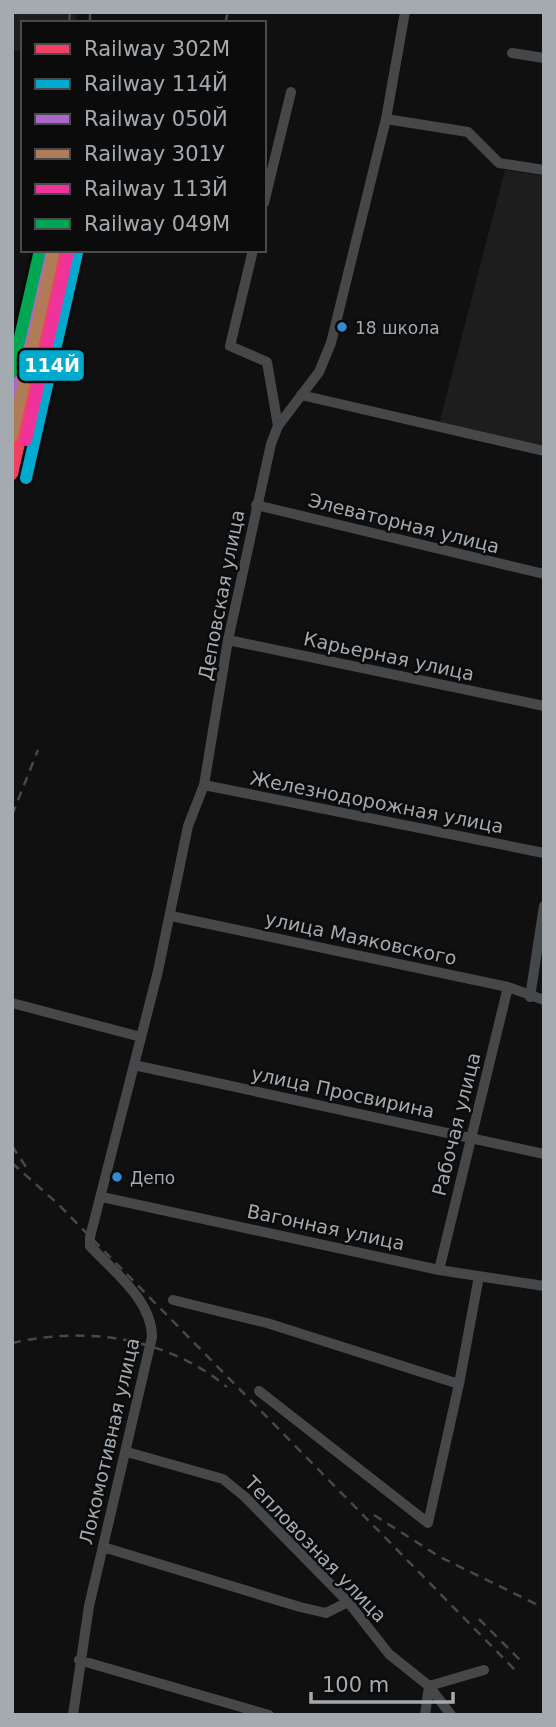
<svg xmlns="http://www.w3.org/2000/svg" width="556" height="1727" viewBox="0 0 556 1727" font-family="'DejaVu Sans',sans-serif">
<rect width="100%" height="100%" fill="#101011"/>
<path fill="#1d1d1e" d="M 12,12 L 77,12 L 76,23 L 23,23 L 23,51 L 12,51 Z
M 505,170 L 544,176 L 544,450 L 439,424 Z"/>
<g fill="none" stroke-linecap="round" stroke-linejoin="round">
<path stroke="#454749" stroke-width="10" d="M 512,53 L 544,58
M 386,119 L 468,132 L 499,163 L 544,170
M 264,203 L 291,92
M 253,250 L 230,346 L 267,362 L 278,426
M 301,395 L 544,451
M 256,505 L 544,574
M 228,640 L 544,706
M 204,785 L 544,853
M 171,916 L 508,987 L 544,1000
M 530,997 L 544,906
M 12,1003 L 141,1037
M 134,1065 L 544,1154
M 102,1197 L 439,1270 L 544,1286
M 439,1270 L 508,987
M 173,1300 L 267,1323 L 459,1384 L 479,1276
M 259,1391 L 428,1523 L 459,1384
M 127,1452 L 223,1479 L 245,1497 L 348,1602 L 389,1654 L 429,1686 L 451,1715
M 103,1547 L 300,1607 L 326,1613 L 348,1602
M 79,1660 L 269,1715
M 73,1715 L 89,1606 L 152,1337 C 152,1300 113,1271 90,1246 L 90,1237 L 158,971 L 188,826 L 204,785 L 228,640 L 271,444 L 278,426 L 319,372 L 331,343 L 386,119 L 405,12
M 425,1715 L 429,1686 L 484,1670"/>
<path stroke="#464849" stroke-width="2.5" stroke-dasharray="9 7" stroke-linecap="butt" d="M 90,12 L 90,23
M 69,23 L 70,12
M 225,23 L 228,12
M 12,397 L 46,250
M 12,815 L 38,750
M 12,1146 L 28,1170
M 12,1163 L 58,1204 L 515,1670
M 12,1343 C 87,1326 166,1337 227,1387
M 374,1515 L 440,1557 L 544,1608
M 479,1619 L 522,1662"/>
<defs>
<path id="rail-1" d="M 12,474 L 63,250"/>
<path id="rail-2" d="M 26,478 L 77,253"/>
<path id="rail-3" d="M 12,411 L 49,250"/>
<path id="rail-4" d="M 12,436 L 54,250"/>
<path id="rail-5" d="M 26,440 L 68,253"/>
<path id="rail-6" d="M 12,372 L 40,250"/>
</defs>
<use href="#rail-1" stroke="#0b0b0c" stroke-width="18"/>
<use href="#rail-2" stroke="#0b0b0c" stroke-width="18"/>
<use href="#rail-3" stroke="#0b0b0c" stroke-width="18"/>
<use href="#rail-4" stroke="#0b0b0c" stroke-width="18"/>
<use href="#rail-5" stroke="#0b0b0c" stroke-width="18"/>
<use href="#rail-6" stroke="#0b0b0c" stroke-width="18"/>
<use href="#rail-1" stroke="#f24062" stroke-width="12"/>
<use href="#rail-2" stroke="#00a9ce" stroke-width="12"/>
<use href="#rail-3" stroke="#ac68c9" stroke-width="12"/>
<use href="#rail-4" stroke="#b07c57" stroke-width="12"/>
<use href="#rail-5" stroke="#ef339a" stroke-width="12"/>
<use href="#rail-6" stroke="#00a651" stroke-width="12"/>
</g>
<g fill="#338bd7" stroke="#0b0b0c" stroke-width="2.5">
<circle cx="342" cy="327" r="6"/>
<circle cx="117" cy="1177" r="6"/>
</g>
<g text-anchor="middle" stroke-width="5" stroke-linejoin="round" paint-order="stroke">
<g font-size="17" fill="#a3abb0" stroke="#0b0b0c" text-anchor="start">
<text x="355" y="334">18 школа</text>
<text x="130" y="1184">Депо</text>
</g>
<g font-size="19" fill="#a3abb0" stroke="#0b0b0c">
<text transform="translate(404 523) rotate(14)" y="7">Элеваторная улица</text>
<text transform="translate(221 595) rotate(-79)" y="7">Деповская улица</text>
<text transform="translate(389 656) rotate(12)" y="7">Карьерная улица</text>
<text transform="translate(377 802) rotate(11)" y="7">Железнодорожная улица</text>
<text transform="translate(361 938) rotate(12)" y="7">улица Маяковского</text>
<text transform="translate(343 1092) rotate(12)" y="7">улица Просвирина</text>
<text transform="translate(456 1124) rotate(-76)" y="7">Рабочая улица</text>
<text transform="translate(326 1227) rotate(12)" y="7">Вагонная улица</text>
<text transform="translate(109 1441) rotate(-77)" y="7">Локомотивная улица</text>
<text transform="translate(316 1549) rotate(46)" y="7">Тепловозная улица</text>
</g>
</g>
<rect stroke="#0b0b0c" stroke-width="2.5" x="18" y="349" width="67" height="33" rx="7" fill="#00a9ce"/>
<g font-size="19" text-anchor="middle" font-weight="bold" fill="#fff">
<text x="52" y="372">114Й</text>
</g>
<rect width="556" height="1727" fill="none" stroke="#a3abb0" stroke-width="28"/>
<rect x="21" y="21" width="245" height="231" fill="#0b0b0c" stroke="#484b4e" stroke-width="2"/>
<rect x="35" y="44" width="35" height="10" fill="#f24062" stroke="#484b4e" stroke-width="2"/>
<text x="84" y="56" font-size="21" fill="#a3abb0">Railway 302М</text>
<rect x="35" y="79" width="35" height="10" fill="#00a9ce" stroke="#484b4e" stroke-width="2"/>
<text x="84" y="91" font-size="21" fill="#a3abb0">Railway 114Й</text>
<rect x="35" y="114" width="35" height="10" fill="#ac68c9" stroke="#484b4e" stroke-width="2"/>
<text x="84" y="126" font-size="21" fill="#a3abb0">Railway 050Й</text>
<rect x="35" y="149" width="35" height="10" fill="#b07c57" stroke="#484b4e" stroke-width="2"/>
<text x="84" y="161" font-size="21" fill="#a3abb0">Railway 301У</text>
<rect x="35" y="184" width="35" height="10" fill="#ef339a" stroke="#484b4e" stroke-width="2"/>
<text x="84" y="196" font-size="21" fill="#a3abb0">Railway 113Й</text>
<rect x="35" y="219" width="35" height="10" fill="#00a651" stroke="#484b4e" stroke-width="2"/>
<text x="84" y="231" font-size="21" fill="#a3abb0">Railway 049М</text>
<path d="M311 1692v10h142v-10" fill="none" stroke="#a3abb0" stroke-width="3.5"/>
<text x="322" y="1692" font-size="21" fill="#a3abb0" stroke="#0b0b0c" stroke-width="5" paint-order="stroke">100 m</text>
</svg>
